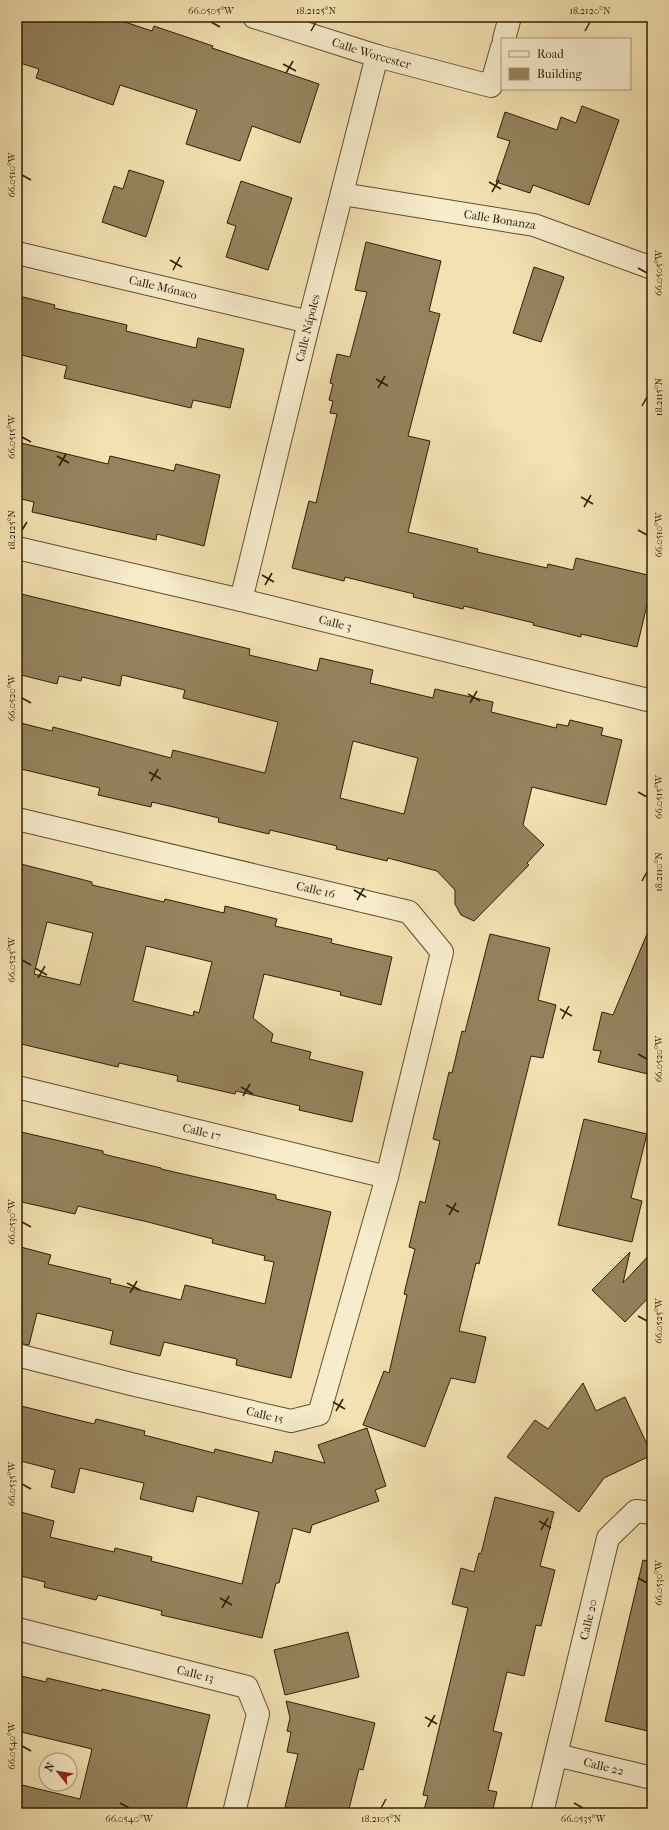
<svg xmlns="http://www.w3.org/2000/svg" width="669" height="1830" viewBox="0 0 669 1830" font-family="'IM FELL French Canon',serif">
<rect width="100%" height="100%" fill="#f3e1b1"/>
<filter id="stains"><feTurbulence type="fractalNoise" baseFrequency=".005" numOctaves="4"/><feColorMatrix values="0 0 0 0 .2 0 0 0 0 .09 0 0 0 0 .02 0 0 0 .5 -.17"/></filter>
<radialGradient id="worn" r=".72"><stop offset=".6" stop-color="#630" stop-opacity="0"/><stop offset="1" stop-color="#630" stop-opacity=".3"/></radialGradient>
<path fill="#95835e" stroke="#301e04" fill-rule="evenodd" d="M 17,17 L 110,17 L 152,31 L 154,26 L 213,46 L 212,48 L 319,84 L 300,143 L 252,126 L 240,161 L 186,144 L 197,110 L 120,85 L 113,105 L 36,78 L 39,69 L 17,62 Z
M 582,106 L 619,120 L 589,205 L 533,185 L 530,193 L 496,182 L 510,141 L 497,137 L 505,112 L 557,130 L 561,117 L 576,123 Z
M 129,170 L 164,181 L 146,237 L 102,222 L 114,186 L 123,189 Z
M 241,181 L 292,198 L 268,270 L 226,257 L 236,226 L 227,223 Z
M 366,242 L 441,261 L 429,311 L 440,314 L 408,436 L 430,441 L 408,532 L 478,549 L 477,552 L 547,568 L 548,564 L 573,570 L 576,558 L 652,576 L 652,584 L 637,647 L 581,634 L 581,637 L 533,625 L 534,623 L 464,606 L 463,609 L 413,597 L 414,594 L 345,577 L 344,581 L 292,568 L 309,501 L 316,503 L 337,414 L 330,413 L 333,401 L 329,400 L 333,384 L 330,383 L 337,354 L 350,357 L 367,292 L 355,290 Z
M 534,267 L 564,277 L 541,342 L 513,333 Z
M 23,297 L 55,305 L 54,308 L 127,325 L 126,331 L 196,348 L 198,338 L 244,349 L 230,408 L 193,400 L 191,408 L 64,378 L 67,366 L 17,354 L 17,302 L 21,303 Z
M 17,442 L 108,464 L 110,456 L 174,471 L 176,464 L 220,475 L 204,546 L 157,534 L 156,540 L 32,512 L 34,502 L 17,498 Z
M 17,593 L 250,649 L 249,655 L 317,671 L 320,658 L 373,670 L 370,683 L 433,698 L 435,689 L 493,702 L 491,712 L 556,728 L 557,724 L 568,726 L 570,720 L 603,728 L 601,735 L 622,740 L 606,805 L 532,787 L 523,825 L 544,845 L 527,863 L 529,865 L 474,921 L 461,915 L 455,904 L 455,890 L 437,871 L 388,858 L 387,861 L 336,849 L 337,846 L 270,830 L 269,834 L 218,822 L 219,818 L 152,802 L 151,807 L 98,795 L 100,788 L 17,768 L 17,722 L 52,731 L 53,727 L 171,758 L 173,750 L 265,773 L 278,722 L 183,698 L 185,690 L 122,675 L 120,686 L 82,677 L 81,681 L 59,676 L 57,684 L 17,674 ZM 353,741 L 418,758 L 404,814 L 340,798 Z
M 17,863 L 92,882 L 92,885 L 164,902 L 165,899 L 224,913 L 225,906 L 277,919 L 275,926 L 332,939 L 331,943 L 392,957 L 381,1005 L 340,995 L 341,992 L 264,974 L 253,1018 L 273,1034 L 271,1042 L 311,1052 L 309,1059 L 363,1072 L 352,1122 L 299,1110 L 300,1106 L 236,1091 L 235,1094 L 177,1081 L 178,1076 L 119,1063 L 118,1067 L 17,1043 ZM 47,922 L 93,933 L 80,985 L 34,974 ZM 146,946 L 212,962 L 199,1013 L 194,1011 L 193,1016 L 133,1001 Z
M 652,922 L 652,1075 L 598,1062 L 601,1051 L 593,1050 L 602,1012 L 613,1015 Z
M 490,934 L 550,948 L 538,1000 L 556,1005 L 543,1058 L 531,1056 L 479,1264 L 476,1263 L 459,1331 L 486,1337 L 475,1383 L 451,1378 L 425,1447 L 363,1425 L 384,1371 L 389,1373 L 407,1295 L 404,1294 L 415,1249 L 409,1247 L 420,1201 L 425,1203 L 440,1141 L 433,1139 L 449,1072 L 452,1073 L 462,1031 L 465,1032 Z
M 584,1119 L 647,1134 L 631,1198 L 642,1201 L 632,1242 L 558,1225 Z
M 17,1131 L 103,1151 L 103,1154 L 161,1168 L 161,1169 L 276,1195 L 276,1199 L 331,1212 L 291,1378 L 236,1365 L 237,1359 L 164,1342 L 160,1356 L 110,1344 L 113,1331 L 37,1313 L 29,1345 L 17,1343 L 17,1246 L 51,1255 L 48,1264 L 111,1279 L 110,1283 L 181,1300 L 185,1285 L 265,1304 L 274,1262 L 264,1260 L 265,1256 L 212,1243 L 213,1239 L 148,1222 L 78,1206 L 75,1214 L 17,1201 Z
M 630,1252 L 623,1283 L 652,1252 L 652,1294 L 625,1322 L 592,1290 Z
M 583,1383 L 596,1411 L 625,1397 L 652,1455 L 604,1478 L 579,1512 L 507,1457 L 535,1420 L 548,1429 Z
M 17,1405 L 94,1424 L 96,1419 L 145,1431 L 144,1435 L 214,1453 L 215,1449 L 272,1463 L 275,1451 L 325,1463 L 318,1445 L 367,1428 L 386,1486 L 375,1490 L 379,1501 L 312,1525 L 310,1533 L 293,1528 L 279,1583 L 276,1583 L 262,1638 L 161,1615 L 162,1611 L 98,1595 L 96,1600 L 44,1587 L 45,1582 L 17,1575 L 17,1511 L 54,1521 L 50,1537 L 114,1552 L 115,1548 L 152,1557 L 151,1561 L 242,1584 L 259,1512 L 197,1496 L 193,1512 L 140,1499 L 144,1483 L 80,1468 L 74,1493 L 51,1487 L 55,1470 L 17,1460 Z
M 495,1497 L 554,1512 L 540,1566 L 555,1570 L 541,1626 L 536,1625 L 524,1676 L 507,1672 L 493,1731 L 502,1733 L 488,1790 L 497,1792 L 492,1813 L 423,1813 L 428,1796 L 423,1795 L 468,1608 L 452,1604 L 461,1568 L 474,1572 L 479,1553 L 481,1554 Z
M 643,1560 L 652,1562 L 652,1732 L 605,1721 Z
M 348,1632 L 359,1677 L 285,1695 L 274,1650 Z
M 17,1675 L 46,1682 L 47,1678 L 102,1691 L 102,1689 L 210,1715 L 185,1813 L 17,1813 L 22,1785 L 80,1799 L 92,1749 L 17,1731 Z
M 286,1701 L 375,1723 L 363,1770 L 359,1769 L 348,1813 L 311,1813 L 285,1807 L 298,1754 L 287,1752 L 291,1732 L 287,1731 L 290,1718 Z"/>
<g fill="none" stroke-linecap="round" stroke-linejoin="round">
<defs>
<g id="minor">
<path id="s1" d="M 254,17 L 377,56 L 491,86 L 502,47"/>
<path d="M 504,39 L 510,17"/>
<path id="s2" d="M 342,194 L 534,225 L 652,268"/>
<path id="s3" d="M 17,253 L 309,322"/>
<path id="s4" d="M 17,548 L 241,600 L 652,701"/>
<path id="s5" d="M 241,600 L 309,322 L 377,56"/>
<path id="s6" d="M 17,819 L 409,912 L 442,952 L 387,1177 L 319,1414 L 291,1421 L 131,1384 L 17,1355"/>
<path id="s7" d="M 17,1087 L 387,1177"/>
<path id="s8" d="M 17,1629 L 247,1687 L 258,1714 L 234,1813"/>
<path id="s9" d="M 556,1755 L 652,1778"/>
<path id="s10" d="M 542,1813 L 608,1538 L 636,1511 L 652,1513"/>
</g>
</defs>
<use href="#minor" stroke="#614f2f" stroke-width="24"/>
<use href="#minor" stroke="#f7eccc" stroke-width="22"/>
</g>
<path fill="none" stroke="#301e04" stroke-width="1.5" d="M 211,22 L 220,27M 311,31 L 316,22M 585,31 L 590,22M 283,64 L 296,71M 286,73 L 293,61M 22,175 L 31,180M 489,182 L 501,189M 492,192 L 499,180M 170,260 L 182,267M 638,268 L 647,273M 173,270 L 180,257M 376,379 L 388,386M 378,388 L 385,376M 642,406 L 647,397M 22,437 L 31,442M 57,456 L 69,463M 59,466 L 66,454M 581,497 L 593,504M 584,507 L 591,495M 22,530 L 27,522M 638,530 L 647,535M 262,575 L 274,582M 265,585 L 272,573M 468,694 L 480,701M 22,698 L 31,703M 470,703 L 477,691M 149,772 L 161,779M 151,781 L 158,769M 638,792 L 647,797M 642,881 L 647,872M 354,890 L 366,897M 357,900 L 364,888M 22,960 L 31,965M 35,968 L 47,975M 38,978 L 45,966M 560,1009 L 572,1016M 562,1019 L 569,1006M 638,1054 L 647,1059M 241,1087 L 253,1094M 243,1096 L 250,1084M 446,1205 L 459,1212M 449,1215 L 456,1203M 22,1222 L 31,1227M 127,1283 L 140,1290M 130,1293 L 137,1281M 638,1316 L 647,1321M 333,1402 L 345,1409M 336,1411 L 343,1399M 22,1484 L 31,1489M 539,1521 L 551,1528M 541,1530 L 548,1518M 638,1578 L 647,1583M 220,1598 L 232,1605M 222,1608 L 229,1596M 425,1717 L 437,1724M 428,1727 L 435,1715M 22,1746 L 31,1751M 120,1803 L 129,1808M 574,1803 L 583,1808M 381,1808 L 386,1799"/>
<g text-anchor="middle" stroke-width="4" stroke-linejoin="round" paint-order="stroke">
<g font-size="12" fill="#301e04" stroke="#f7eccc">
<text dy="4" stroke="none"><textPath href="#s1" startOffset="123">Calle Worcester</textPath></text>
<text dy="4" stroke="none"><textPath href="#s2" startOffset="160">Calle Bonanza</textPath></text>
<text dy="4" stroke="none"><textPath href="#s3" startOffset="150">Calle Mónaco</textPath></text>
<text dy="4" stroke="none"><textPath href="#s5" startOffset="280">Calle Nápoles</textPath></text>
<text dy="4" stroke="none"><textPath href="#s4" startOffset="327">Calle 3</textPath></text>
<text dy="4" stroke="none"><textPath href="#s6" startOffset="307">Calle 16</textPath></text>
<text dy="4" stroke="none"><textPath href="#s7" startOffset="190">Calle 17</textPath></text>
<text transform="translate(265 1415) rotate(13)" y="4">Calle 15</text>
<text dy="4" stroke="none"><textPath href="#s10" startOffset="199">Calle 20</textPath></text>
<text dy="4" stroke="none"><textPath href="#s8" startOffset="184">Calle 13</textPath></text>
<text dy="4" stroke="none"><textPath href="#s9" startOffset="49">Calle 22</textPath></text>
</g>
</g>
<rect width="669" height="1830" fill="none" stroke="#f3e1b1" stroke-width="44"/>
<rect x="501" y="38" width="130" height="52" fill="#f7eccc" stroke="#a79a7c"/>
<rect x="509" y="51" width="20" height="6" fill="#f7eccc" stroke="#a79a7c"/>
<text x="537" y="58" font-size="12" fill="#301e04">Road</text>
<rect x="509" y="68" width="20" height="12" fill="#95835e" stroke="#a79a7c"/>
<text x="537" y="78" font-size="12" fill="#301e04">Building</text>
<g transform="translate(58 1772) rotate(300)"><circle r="19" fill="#f7eccc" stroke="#a79a7c"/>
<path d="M0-3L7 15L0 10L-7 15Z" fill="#8f2418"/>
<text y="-6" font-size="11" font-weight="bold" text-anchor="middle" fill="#301e04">N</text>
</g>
<rect x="22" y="22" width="625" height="1786" fill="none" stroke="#301e04" stroke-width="1.5"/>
<g font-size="10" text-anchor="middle" fill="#301e04">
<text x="211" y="14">66.0505°W</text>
<text x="316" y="14">18.2125°N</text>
<text x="590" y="14">18.2120°N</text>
<text transform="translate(11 175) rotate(-90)" y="4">66.0510°W</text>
<text transform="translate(658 273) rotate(-90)" y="4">66.0505°W</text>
<text transform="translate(658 397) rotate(-90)" y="4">18.2115°N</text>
<text transform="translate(11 437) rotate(-90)" y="4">66.0515°W</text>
<text transform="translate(11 530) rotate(-90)" y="4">18.2125°N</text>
<text transform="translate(658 535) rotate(-90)" y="4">66.0510°W</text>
<text transform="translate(11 698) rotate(-90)" y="4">66.0520°W</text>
<text transform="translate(658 797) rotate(-90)" y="4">66.0515°W</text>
<text transform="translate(658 872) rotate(-90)" y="4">18.2110°N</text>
<text transform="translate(11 960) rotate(-90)" y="4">66.0525°W</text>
<text transform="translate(658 1059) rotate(-90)" y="4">66.0520°W</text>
<text transform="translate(11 1222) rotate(-90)" y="4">66.0530°W</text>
<text transform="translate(658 1321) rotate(-90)" y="4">66.0525°W</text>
<text transform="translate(11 1484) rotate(-90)" y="4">66.0535°W</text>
<text transform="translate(658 1583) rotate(-90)" y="4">66.0530°W</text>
<text transform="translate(11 1746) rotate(-90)" y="4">66.0540°W</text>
<text x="129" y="1822">66.0540°W</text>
<text x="381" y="1822">18.2105°N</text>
<text x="583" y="1822">66.0535°W</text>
</g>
<rect width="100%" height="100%" filter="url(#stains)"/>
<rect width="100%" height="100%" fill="url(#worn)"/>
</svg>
